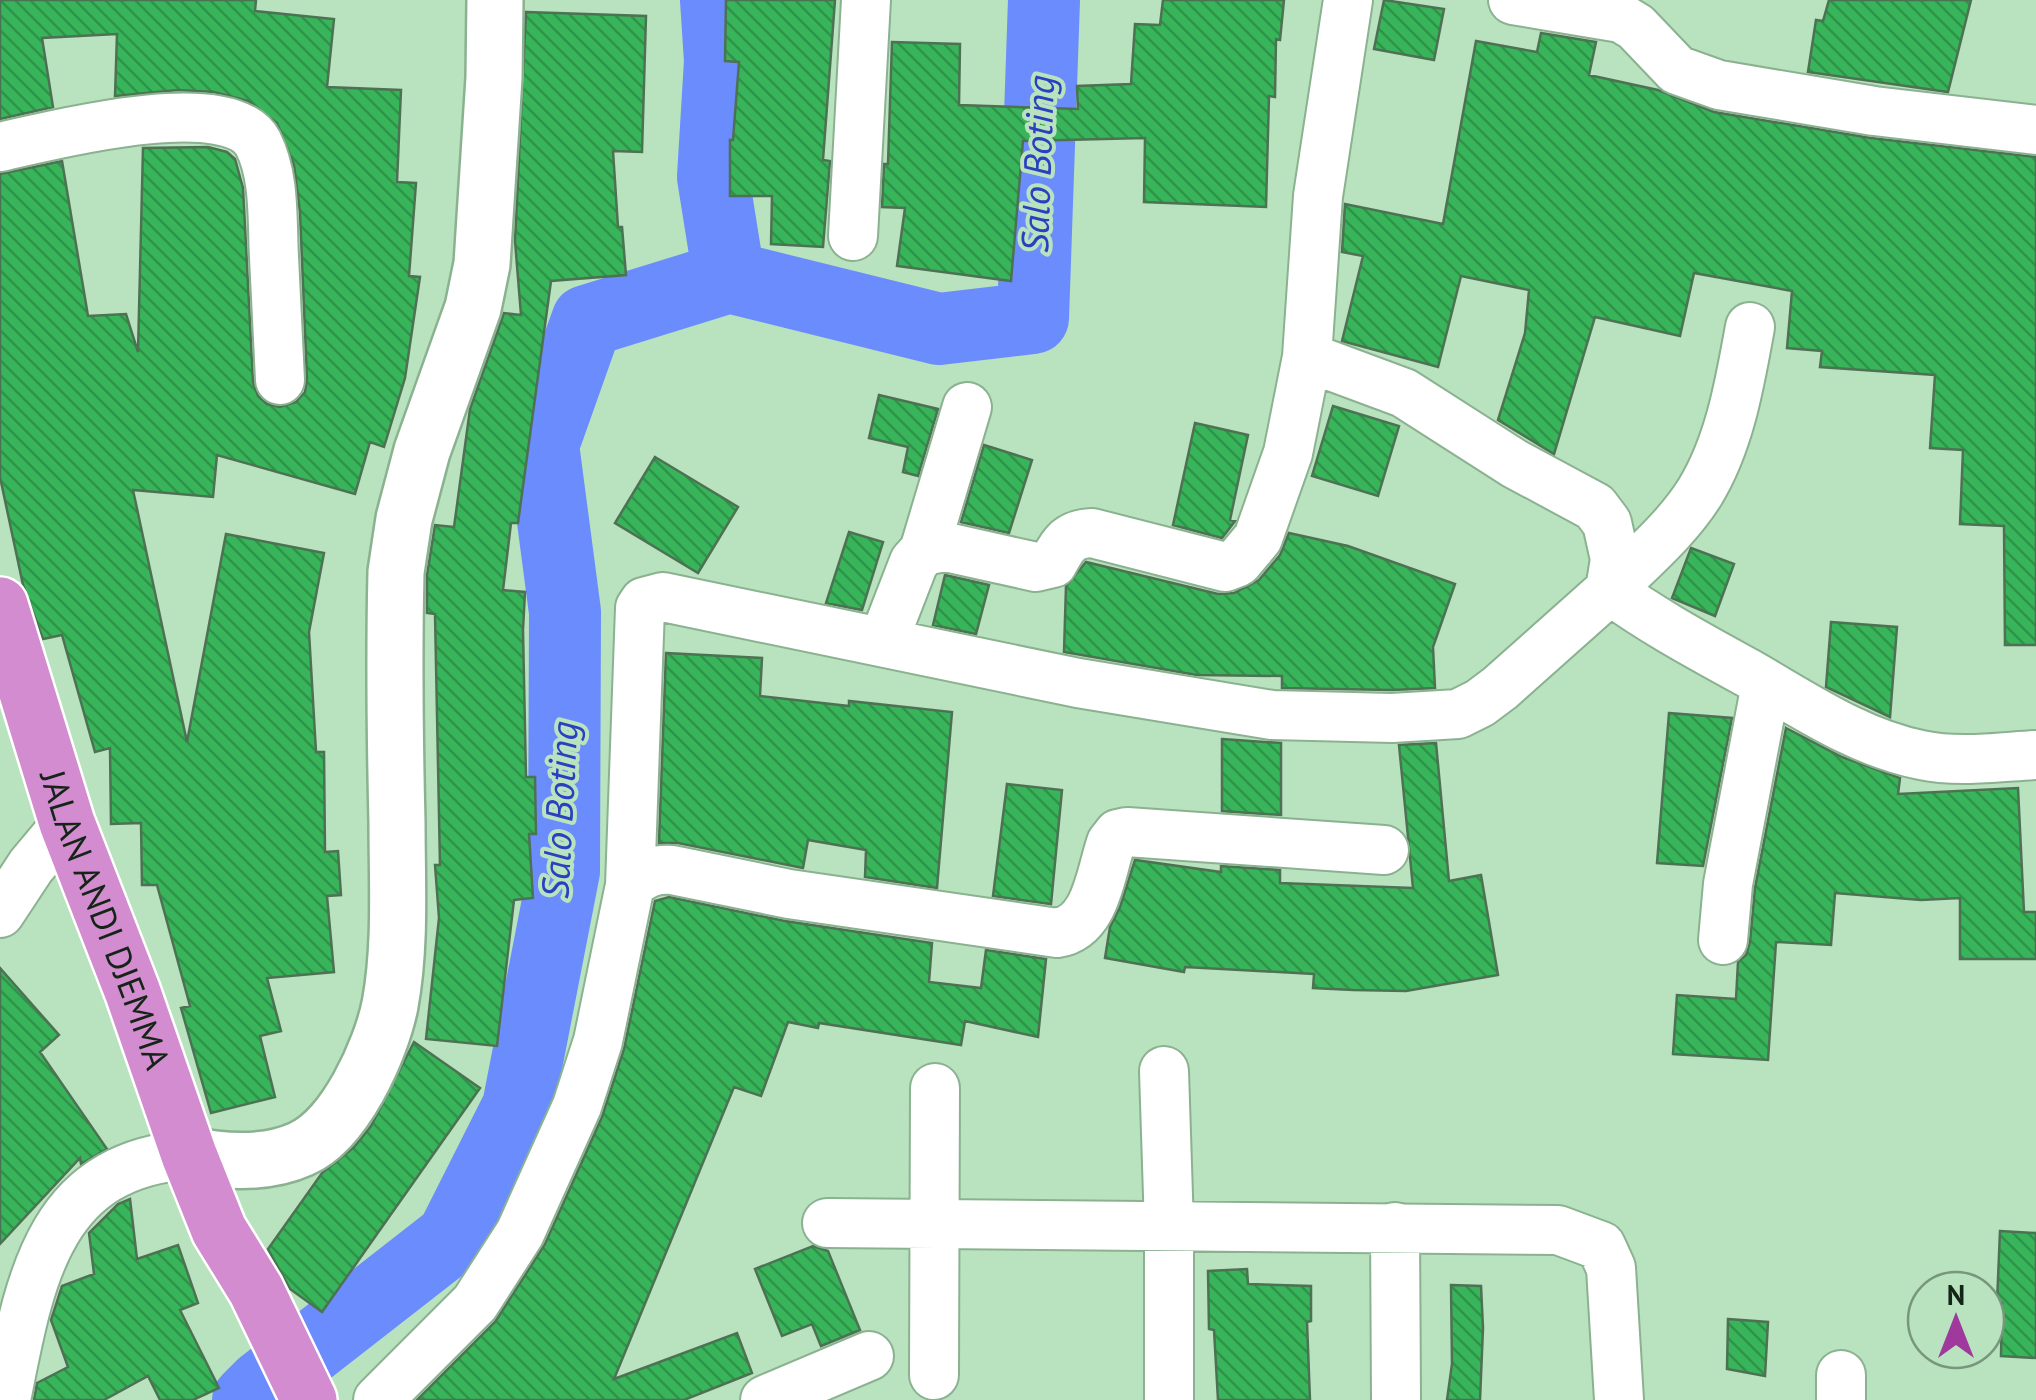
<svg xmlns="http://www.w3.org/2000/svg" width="2036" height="1400" viewBox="0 0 2036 1400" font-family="'PT Sans',sans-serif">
<defs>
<pattern id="building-back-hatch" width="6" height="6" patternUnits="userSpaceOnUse" patternTransform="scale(2.5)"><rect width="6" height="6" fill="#38b55a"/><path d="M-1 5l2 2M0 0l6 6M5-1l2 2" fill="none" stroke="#2e9349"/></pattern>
</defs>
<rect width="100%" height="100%" fill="#b9e2be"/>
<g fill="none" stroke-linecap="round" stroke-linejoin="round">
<path stroke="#6a8cfc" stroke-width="72" d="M 716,0 L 720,61 L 713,177 L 729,277
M 248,1400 L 262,1386 L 452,1238 L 518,1107 L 564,871 L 565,612 L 543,445 L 587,321 L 729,277 L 939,329 L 1033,318 L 1044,0"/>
</g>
<path fill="url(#building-back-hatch)" stroke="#4d7253" stroke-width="2.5" d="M 0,0 L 256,0 L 255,11 L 334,19 L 327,87 L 401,90 L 397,182 L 416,183 L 409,276 L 420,277 L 405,378 L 384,447 L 370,442 L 355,494 L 217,455 L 213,497 L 133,490 L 187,742 L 226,534 L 324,553 L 309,632 L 316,752 L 324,752 L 325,852 L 338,851 L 341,895 L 327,896 L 334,972 L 267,978 L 281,1031 L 260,1036 L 275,1097 L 211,1113 L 181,1008 L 190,1006 L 157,885 L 142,885 L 141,823 L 111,824 L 110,748 L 95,752 L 62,635 L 43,639 L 23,585 L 0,477 L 0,174 L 62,161 L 88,316 L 126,314 L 138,352 L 143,148 L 208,147 L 227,152 L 235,159 L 243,188 L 253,382 L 258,396 L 267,404 L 280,407 L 296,402 L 305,392 L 307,379 L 300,212 L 294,165 L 277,123 L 248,101 L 214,92 L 178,90 L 115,96 L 117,34 L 42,38 L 53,107 L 0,119 Z
M 726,0 L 835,0 L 823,160 L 830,161 L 823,247 L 771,244 L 772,196 L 730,196 L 730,140 L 733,140 L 739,62 L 725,61 Z
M 1163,0 L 1284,0 L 1280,40 L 1276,39 L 1275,97 L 1269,96 L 1266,207 L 1144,202 L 1145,138 L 1023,141 L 1011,281 L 897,266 L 905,208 L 882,207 L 884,164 L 888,164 L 892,42 L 960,44 L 959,105 L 1078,109 L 1077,86 L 1131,84 L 1135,24 L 1160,25 Z
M 1384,0 L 1444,9 L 1434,60 L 1374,49 Z
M 1829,0 L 1971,0 L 1948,92 L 1808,72 L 1816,20 L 1823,21 Z
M 526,12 L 646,16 L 642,152 L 613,151 L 618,227 L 622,227 L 626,275 L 551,281 L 518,523 L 511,523 L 503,590 L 525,592 L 523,630 L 526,777 L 535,777 L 536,834 L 529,834 L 533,898 L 514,900 L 497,1046 L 426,1039 L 439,918 L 435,865 L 440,865 L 435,614 L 427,613 L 427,575 L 435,525 L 454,527 L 470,409 L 504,313 L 521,315 L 515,241 Z
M 1541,33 L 1596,42 L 1589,75 L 1658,90 L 1714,112 L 1871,138 L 2036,157 L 2036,645 L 2005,645 L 2004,526 L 1960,524 L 1963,450 L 1930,448 L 1935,375 L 1820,367 L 1822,351 L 1787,348 L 1792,291 L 1694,273 L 1680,336 L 1595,317 L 1554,454 L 1498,420 L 1525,333 L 1529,290 L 1461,276 L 1438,367 L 1342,341 L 1363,256 L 1342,252 L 1345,204 L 1443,224 L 1476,41 L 1537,52 Z
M 879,395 L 938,409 L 918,476 L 903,472 L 908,447 L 869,438 Z
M 1333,406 L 1399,426 L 1378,496 L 1312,476 Z
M 1195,423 L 1248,435 L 1230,520 L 1235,521 L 1222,538 L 1173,525 Z
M 984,445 L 1032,460 L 1009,533 L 961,522 Z
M 655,457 L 738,507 L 698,573 L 615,523 Z
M 849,532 L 883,542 L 862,610 L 826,603 Z
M 1289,533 L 1348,546 L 1455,584 L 1433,647 L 1435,688 L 1392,690 L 1282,688 L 1282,676 L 1197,675 L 1064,652 L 1066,586 L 1086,562 L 1218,594 L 1234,593 L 1259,580 L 1280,555 Z
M 1691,548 L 1734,564 L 1715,616 L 1672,598 Z
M 945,575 L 989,585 L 976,634 L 933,625 Z
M 1831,622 L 1897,627 L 1890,717 L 1826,687 Z
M 666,653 L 762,658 L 760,696 L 849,706 L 849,701 L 952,712 L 937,888 L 865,877 L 866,850 L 808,840 L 803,868 L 678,843 L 659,843 Z
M 1669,713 L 1732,718 L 1703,866 L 1657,863 Z
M 1786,728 L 1842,757 L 1900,778 L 1898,794 L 2018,788 L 2024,912 L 2036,912 L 2036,959 L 1960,959 L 1960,898 L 1921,900 L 1835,893 L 1831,945 L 1776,942 L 1768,1060 L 1673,1054 L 1677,995 L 1736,999 L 1738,962 L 1746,955 L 1750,942 L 1755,888 Z
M 1222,739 L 1281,743 L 1281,815 L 1222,811 Z
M 1436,743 L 1449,881 L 1481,875 L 1498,975 L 1406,991 L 1353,990 L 1313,988 L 1314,974 L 1185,967 L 1184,972 L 1105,958 L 1110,927 L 1120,907 L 1135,860 L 1221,872 L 1221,866 L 1280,870 L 1280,883 L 1413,888 L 1399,745 Z
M 1007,784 L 1062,790 L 1051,904 L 993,896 Z
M 669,897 L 785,921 L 932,943 L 929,982 L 981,988 L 986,950 L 1046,959 L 1038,1037 L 965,1021 L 961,1045 L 819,1023 L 818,1028 L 788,1022 L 761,1096 L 734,1087 L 614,1379 L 737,1333 L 752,1373 L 684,1400 L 417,1400 L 495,1322 L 545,1244 L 602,1117 L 624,1049 L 655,901 Z
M 0,968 L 59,1035 L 40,1052 L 107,1149 L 81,1164 L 80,1158 L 0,1244 Z
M 414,1042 L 480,1088 L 322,1312 L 290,1289 L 268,1249 L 322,1173 L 354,1147 L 371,1126 Z
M 130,1199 L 137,1259 L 178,1245 L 198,1303 L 180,1310 L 219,1388 L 193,1400 L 160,1400 L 148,1376 L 104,1400 L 34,1400 L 37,1383 L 68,1367 L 51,1320 L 62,1286 L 94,1274 L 89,1233 L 118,1204 Z
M 2000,1231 L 2036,1233 L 2036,1358 L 2001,1356 L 2002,1303 L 1997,1303 Z
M 813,1246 L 828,1251 L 860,1330 L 821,1346 L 812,1324 L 782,1336 L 755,1269 Z
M 1247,1269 L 1248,1284 L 1311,1286 L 1311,1321 L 1307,1322 L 1310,1400 L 1218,1400 L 1214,1330 L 1209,1329 L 1208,1271 Z
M 1451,1285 L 1481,1286 L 1483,1328 L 1480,1400 L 1447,1400 L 1452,1364 Z
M 1728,1319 L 1768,1322 L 1765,1376 L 1727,1369 Z"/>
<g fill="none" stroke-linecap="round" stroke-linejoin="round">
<defs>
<path id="minor" d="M 1513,0 L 1621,18 L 1636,27 L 1677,70 L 1719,85 L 1874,111 L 2036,130
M 0,147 C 49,136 229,89 258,143 C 275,176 272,220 274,257 C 276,298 278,339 280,380
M 853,236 L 866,0
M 1307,357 L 1404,393 L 1515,464 L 1595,507 L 1607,523 L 1615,559 L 1610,590 C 1641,559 1677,529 1700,492 C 1730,443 1740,382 1750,327
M 924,551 L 967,407
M 883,642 L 914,562 L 924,551 L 946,547 L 1036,567 L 1053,563 C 1063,544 1069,534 1092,533 L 1225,567 L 1238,562 L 1258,538 L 1288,453 L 1307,357 L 1318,196 L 1348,0
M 630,885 L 640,608 L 644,602 L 663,597 L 1078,683 L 1272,715 L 1392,718 L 1458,714 L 1480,703 L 1500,688 L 1610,590 C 1654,622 1701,647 1748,673 C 1804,705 1857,742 1921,755 C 1958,763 1999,757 2036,755
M 0,913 L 31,866 L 67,823
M 1723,940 L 1728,884 L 1766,684
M 1164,1071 L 1169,1227 L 1169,1400
M 827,1223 L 1558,1230 L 1601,1246 L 1611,1268 L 1619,1400
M 1395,1227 L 1396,1400
M 934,1375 L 935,1088
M 1841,1375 L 1841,1400
M 6,1400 C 29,1285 46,1164 189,1155
M 378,1400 L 475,1303 L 520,1233 L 577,1106 L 598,1041 L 630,885 C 645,873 654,869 672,870 L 789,894 L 1057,933 C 1096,927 1100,875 1111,843 L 1118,834 L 1127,832 L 1384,850
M 765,1400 L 869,1356"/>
<path id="tertiary" d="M 189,1155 C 225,1162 266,1165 301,1149 C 345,1130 381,1050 390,1005 C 401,946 397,882 397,823 C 395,739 394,656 396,572 L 404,519 L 422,451 L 473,308 L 482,264 L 494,78 L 495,0"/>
<g id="trunk">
<path id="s1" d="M 0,605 L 67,823 L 133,993 L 189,1155 L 219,1230 L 256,1290 L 309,1400"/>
</g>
</defs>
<use href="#minor" stroke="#8bb290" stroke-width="52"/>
<use href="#tertiary" stroke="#8bb290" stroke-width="60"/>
<use href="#trunk" stroke="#fff" stroke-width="60"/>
<use href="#minor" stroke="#fff" stroke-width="48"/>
<use href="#tertiary" stroke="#fff" stroke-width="55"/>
<use href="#trunk" stroke="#d28ccf" stroke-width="55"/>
</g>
<g text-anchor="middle" stroke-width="8" stroke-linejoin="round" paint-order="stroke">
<g font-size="35" fill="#142417" stroke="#b9e2be">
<text dy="12" stroke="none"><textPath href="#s1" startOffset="332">JALAN ANDI DJEMMA</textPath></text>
</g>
<g font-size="38" font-style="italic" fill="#2940bf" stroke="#b9e2be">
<text transform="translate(1038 164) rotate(-88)" y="13">Salo Boting</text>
<text transform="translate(560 810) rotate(-87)" y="13">Salo Boting</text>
</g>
</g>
<g transform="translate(1956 1320)"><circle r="48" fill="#b9e2be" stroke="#77967b" stroke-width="2.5"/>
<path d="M0-8L18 38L0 25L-18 38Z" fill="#9f399d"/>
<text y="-15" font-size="28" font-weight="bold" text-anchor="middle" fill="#142417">N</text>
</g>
</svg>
